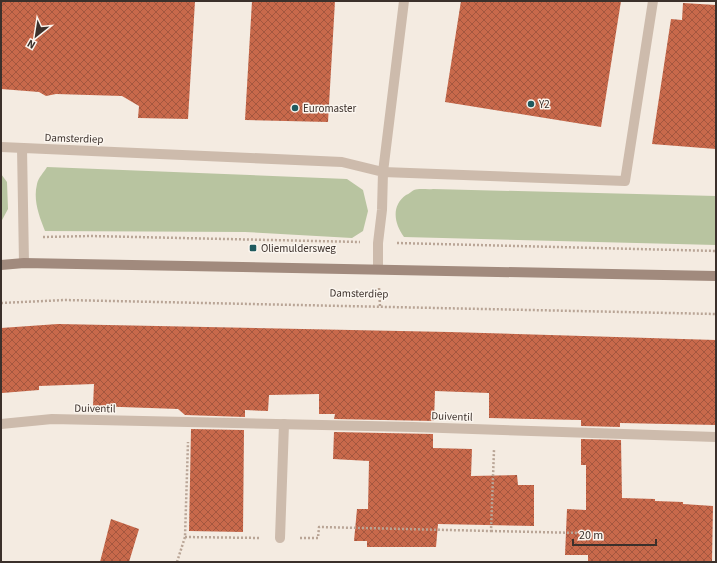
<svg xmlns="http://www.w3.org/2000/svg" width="717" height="563" viewBox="0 0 717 563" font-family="'Source Sans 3',sans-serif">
<defs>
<pattern id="building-cross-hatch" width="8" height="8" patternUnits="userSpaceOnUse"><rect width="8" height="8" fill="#c8694b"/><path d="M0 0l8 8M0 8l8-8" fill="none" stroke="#a4573f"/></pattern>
</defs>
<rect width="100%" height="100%" fill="#f4ebe1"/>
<path fill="#b8c4a0" d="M 47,167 L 347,179 L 363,190 L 368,211 L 363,231 L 352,238 L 245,232 L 45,231 C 39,216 33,200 37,184 C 38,178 44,172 47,167 Z
M 1,174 L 7,182 L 8,209 L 1,222 Z
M 433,189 L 716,196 L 716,245 L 404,237 C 394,223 391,206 406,195 C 409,194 412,191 414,190 C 420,188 428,190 433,189 Z"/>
<path fill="url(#building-cross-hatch)" d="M 1,1 L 195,1 L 188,119 L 138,118 L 139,106 L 122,96 L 56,94 L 46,96 L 39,92 L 1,89 Z
M 252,1 L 335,1 L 328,122 L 245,120 Z
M 461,1 L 621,1 L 601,127 L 445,102 Z
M 683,3 L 716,5 L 716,149 L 652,144 L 671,19 L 682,20 Z
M 58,324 L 449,332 L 716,340 L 716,425 L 620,423 L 620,427 L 581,426 L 581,420 L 489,418 L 489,393 L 435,391 L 434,421 L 334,419 L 335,414 L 319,414 L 319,394 L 269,395 L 268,411 L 245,410 L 245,417 L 185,415 L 178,409 L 93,406 L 94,384 L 39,386 L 39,390 L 2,393 L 1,377 L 1,328 Z
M 191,429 L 244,430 L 243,532 L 189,531 Z
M 334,432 L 433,434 L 433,448 L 472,449 L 471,476 L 517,475 L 518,485 L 534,485 L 534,526 L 438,524 L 436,547 L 367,547 L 367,541 L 354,541 L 357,509 L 368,509 L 369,461 L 333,459 Z
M 581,439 L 621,440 L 622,498 L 655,499 L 655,501 L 683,502 L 683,504 L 713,506 L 712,562 L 588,562 L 588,555 L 565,555 L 567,509 L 586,510 L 586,465 L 581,465 Z
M 111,519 L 139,529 L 129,562 L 100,562 Z"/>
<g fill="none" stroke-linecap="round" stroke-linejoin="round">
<path stroke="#b9a596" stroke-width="2.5" stroke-dasharray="2 2" stroke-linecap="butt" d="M 43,237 L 91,236 L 360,242
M 397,243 L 716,251
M 379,288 L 380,306
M 1,303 L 65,300 L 716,314
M 491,531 L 581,533
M 185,537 L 261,538
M 300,538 L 318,538 L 319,527 L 491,531 L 494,450
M 177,562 L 185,537 L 188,442"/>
<path stroke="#cdbbac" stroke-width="10" d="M 1,147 L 342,162 L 383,172 L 625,181 L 653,1
M 22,148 L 24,263
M 378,269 L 378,243 L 382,210 L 383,172 L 404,1
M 280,538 L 284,424"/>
<path stroke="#cdbbac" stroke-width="10" d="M 1,424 L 52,419 L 413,427 L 716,437"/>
<path stroke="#a18a7d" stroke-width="10" d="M 1,265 L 24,263 L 77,264 L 716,276"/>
</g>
<g fill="#1f5a5e" stroke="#fbf5ee" stroke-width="1.5">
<circle cx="531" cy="104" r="4"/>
<circle cx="295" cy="108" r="4"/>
<rect x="249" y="244" width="8" height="8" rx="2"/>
</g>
<g text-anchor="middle" stroke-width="3" stroke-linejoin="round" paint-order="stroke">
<g font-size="11" fill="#3b302b" stroke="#fbf5ee" text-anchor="start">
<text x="539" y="108">Y2</text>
<text x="303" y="112">Euromaster</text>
<text x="261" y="252">Oliemuldersweg</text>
</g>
<g font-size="11" fill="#3b302b" stroke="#fbf5ee">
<text transform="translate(74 138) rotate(2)" y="4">Damsterdiep</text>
<text transform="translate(359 293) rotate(1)" y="4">Damsterdiep</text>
<text transform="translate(95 408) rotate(1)" y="4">Duiventil</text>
<text transform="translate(452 416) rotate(2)" y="4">Duiventil</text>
</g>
</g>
<rect width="717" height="563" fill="none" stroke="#3b302b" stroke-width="4"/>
<g transform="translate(36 36) rotate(210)" stroke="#fbf5ee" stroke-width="3" paint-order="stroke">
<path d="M0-3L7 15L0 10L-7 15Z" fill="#3b302b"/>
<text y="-6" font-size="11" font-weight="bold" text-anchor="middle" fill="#3b302b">N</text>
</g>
<path d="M573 539v6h83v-6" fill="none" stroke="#3b302b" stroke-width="2"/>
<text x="579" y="539" font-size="12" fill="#3b302b" stroke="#fbf5ee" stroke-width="3" paint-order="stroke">20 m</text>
</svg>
